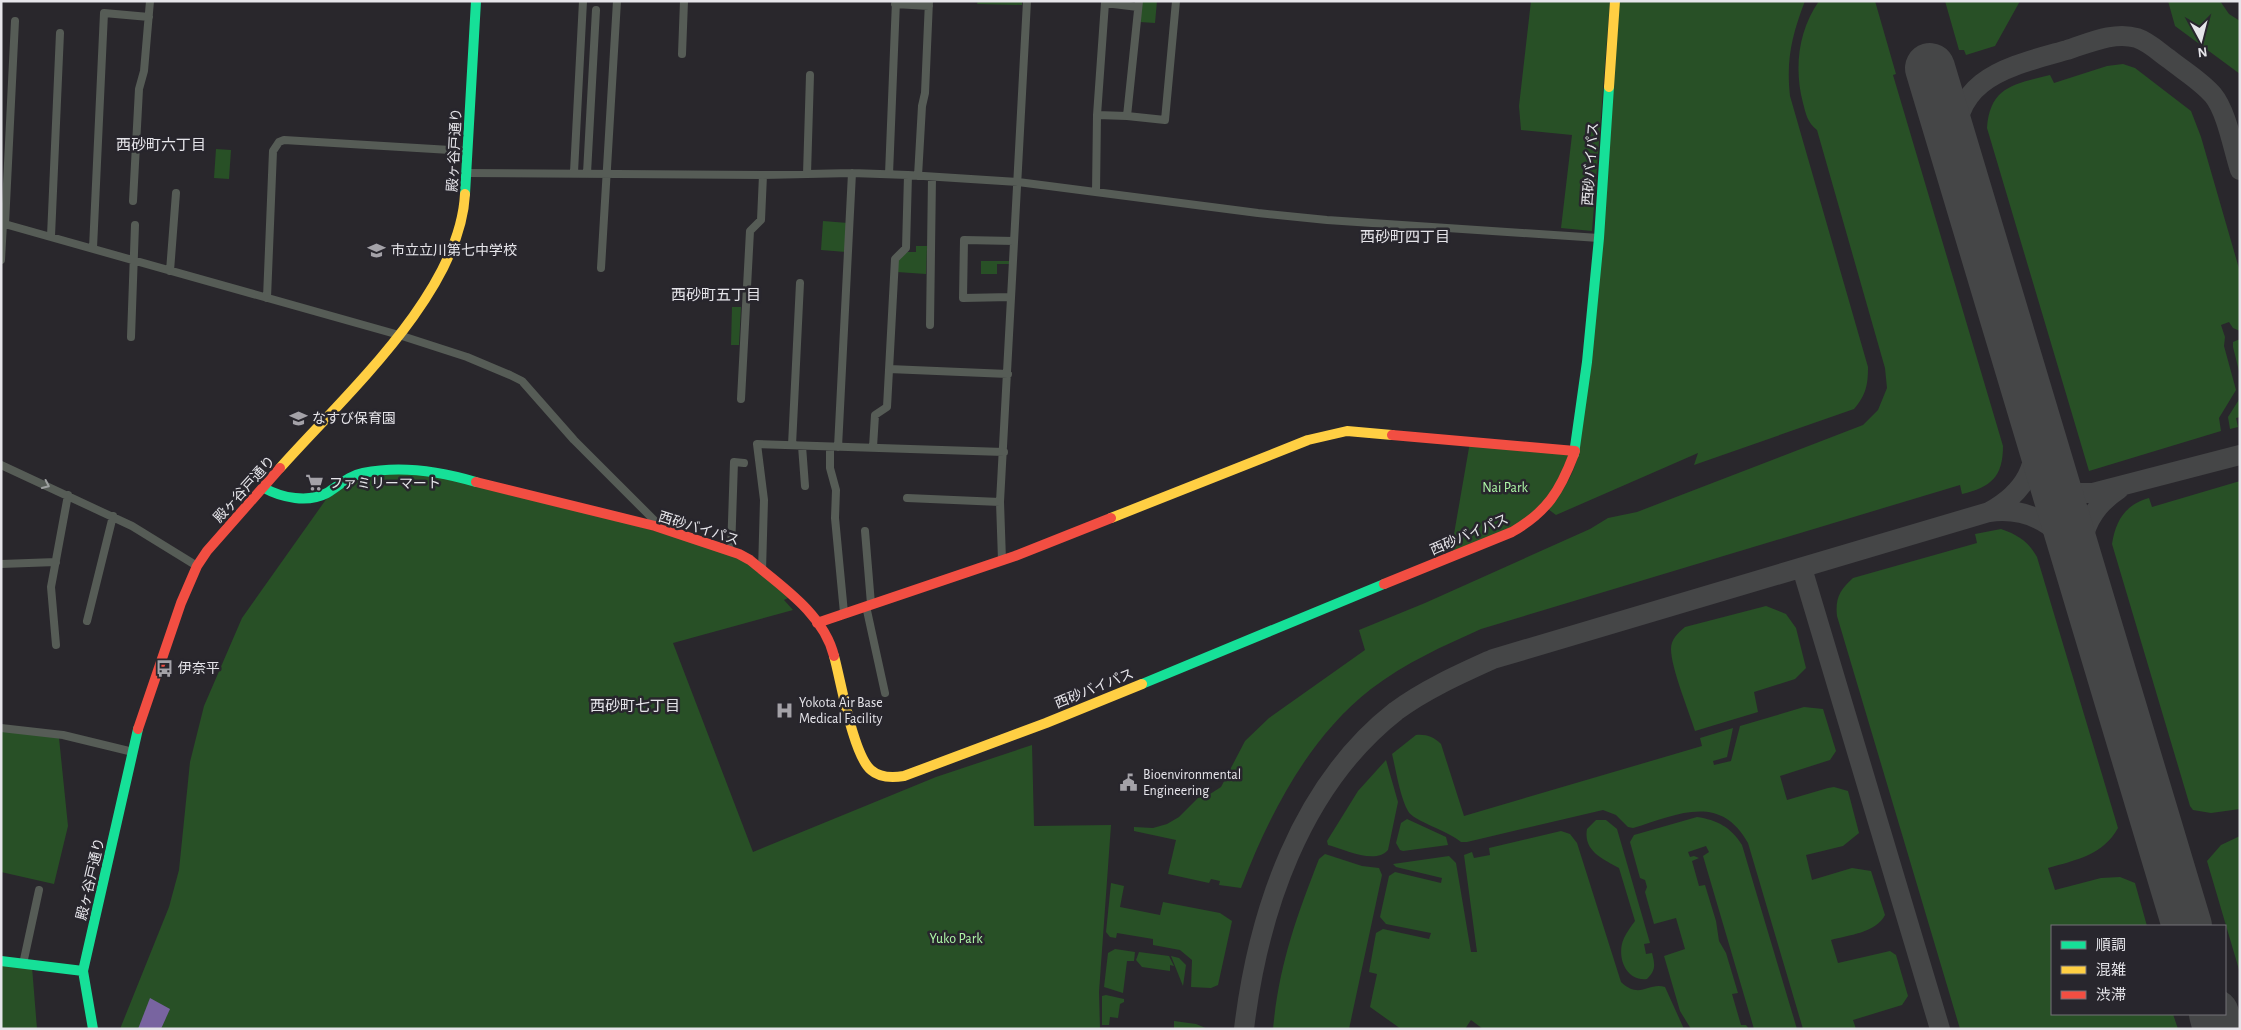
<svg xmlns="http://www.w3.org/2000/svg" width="2241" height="1030" viewBox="0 0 2241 1030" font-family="'Alegreya Sans','Noto Sans JP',sans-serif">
<rect width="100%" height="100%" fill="#29272c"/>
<path fill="#285026" d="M 978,1 L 1022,1 L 1022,5 L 977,4 Z
M 1142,1 L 1157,1 L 1155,23 L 1140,22 Z
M 1531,1 L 1610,1 L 1592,231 L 1561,228 L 1572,135 L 1521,130 L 1519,106 Z
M 1619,1 L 1805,1 C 1792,35 1786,59 1790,96 L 1868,367 C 1868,385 1866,395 1854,409 L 1694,465 L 1698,453 L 1556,515 L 1548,509 C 1563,492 1574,474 1579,452 Z
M 1819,1 L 1875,1 L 1896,74 L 1893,75 L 2003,446 C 2003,477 1991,487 1962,494 L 1960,485 L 1481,629 C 1443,646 1405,663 1371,689 C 1308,738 1269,815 1241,888 L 1219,885 L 1220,881 L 1211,879 L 1209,883 L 1168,874 L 1176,840 L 1134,831 L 1134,827 L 1153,828 L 1167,824 L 1179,817 L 1198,798 L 1210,794 L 1221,787 L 1245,741 L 1269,718 L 1365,650 L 1359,630 L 1425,603 L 1590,529 L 1608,518 L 1637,512 L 1863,425 L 1878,410 L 1887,388 L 1885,368 L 1817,130 C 1807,122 1806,114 1803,103 C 1794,69 1798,31 1819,1 Z
M 1945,1 L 2020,1 L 1995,46 L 1966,55 L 1964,50 L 1959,50 Z
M 2168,1 L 2220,1 L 2229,14 L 2240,21 L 2240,74 L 2175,26 Z
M 2123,64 L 2135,68 L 2191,111 L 2201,137 L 2240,272 L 2240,331 L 2233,328 L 2229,322 L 2221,325 L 2225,337 L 2224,346 L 2236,390 L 2219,418 L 2221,431 L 2089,471 L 1987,128 C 1990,86 2015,84 2050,75 L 2054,83 L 2107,66 Z
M 216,149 L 231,150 L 229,179 L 214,178 Z
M 823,221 L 848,223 L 846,252 L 821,250 Z
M 916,246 L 927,246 L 926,274 L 897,272 L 897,260 L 906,252 L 916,252 Z
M 981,261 L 1011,261 L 1011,264 L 997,264 L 997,274 L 981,274 Z
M 732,307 L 741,307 L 739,345 L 731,345 Z
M 2240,339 L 2240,375 L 2233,347 L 2233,342 Z
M 2240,398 L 2240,417 L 2236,418 L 2238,427 L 2230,429 L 2228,417 Z
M 1470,442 L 1575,451 L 1563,482 L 1528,523 L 1450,557 Z
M 423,470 L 588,511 L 750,560 L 788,598 L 784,600 L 793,610 L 673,643 L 753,852 L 936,777 L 1032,745 L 1034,826 L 1111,825 L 1099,992 L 1100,1029 L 120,1029 L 169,907 L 179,870 L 190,762 L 204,706 L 242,618 L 327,498 L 338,490 L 350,477 Z
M 2240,481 L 2240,809 L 2211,813 L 2193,810 L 2190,806 L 2112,544 C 2116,520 2125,505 2149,498 L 2152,507 Z
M 2001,529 C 2018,535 2028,541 2037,557 L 2118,828 C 2103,855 2076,860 2048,868 L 2055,890 L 2101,878 L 2120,877 L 2135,883 L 2147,926 L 2052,926 L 2052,1014 L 2173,1014 L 2178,1029 L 1960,1029 L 1837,616 C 1835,598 1840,590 1853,578 L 1977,543 L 1975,534 Z
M 1766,606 L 1786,614 L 1796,628 L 1806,668 L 1795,679 L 1754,692 L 1758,712 L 1695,731 C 1689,711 1671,668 1671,649 C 1671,639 1678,633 1685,627 Z
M 1804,707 L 1823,709 L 1836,751 L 1830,760 L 1780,776 L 1787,800 L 1828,788 L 1834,787 L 1848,791 L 1859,833 L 1843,846 L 1806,855 L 1812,880 L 1852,868 L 1871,871 L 1885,915 C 1876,933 1848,935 1831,940 L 1838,963 L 1890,951 L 1896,955 L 1908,996 L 1902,1005 L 1853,1020 L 1856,1029 L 1803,1029 L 1748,843 C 1720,792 1676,815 1633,828 L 1628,827 L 1616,815 L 1603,810 L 1467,842 L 1461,842 C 1449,831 1413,821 1408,811 C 1400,797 1396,770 1392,754 L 1416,735 C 1426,734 1434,737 1441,744 L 1464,816 L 1702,746 L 1700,738 L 1733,728 L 1727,757 L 1713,761 L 1714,765 L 1731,761 L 1740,726 Z
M 1,730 L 59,738 L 68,826 L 54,884 L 1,872 Z
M 1386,760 L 1398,802 L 1388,850 C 1375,865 1344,849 1328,845 L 1327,841 L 1358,791 Z
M 1697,817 C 1717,820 1731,827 1742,845 L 1797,1029 L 1754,1029 L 1703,856 L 1709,852 L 1706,846 L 1688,852 L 1690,857 L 1694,856 L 1699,858 L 1692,861 L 1699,886 L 1705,885 L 1716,921 L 1719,941 L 1726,953 L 1738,993 L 1732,994 L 1741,1025 L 1746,1025 L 1749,1029 L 1691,1029 L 1680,1011 L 1664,956 L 1685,949 L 1676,918 L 1654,924 L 1645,892 L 1647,887 L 1645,880 L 1640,878 L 1630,842 L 1634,835 Z
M 1407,819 L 1446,837 L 1448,845 L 1403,851 L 1400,850 L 1396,843 L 1401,823 Z
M 1596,820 L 1606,820 L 1617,829 L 1650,943 L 1644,944 L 1646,954 L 1652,953 C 1655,965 1656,970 1647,979 C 1625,982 1616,955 1624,938 C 1627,932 1631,926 1635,921 L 1619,868 C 1603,859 1583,851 1587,829 Z
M 1561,831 L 1570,834 L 1577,843 L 1621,982 C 1640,1000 1648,982 1665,987 L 1684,1029 L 1483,1029 L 1471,1020 L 1465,1029 L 1401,1029 L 1370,1007 L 1377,974 L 1369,972 L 1376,933 L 1383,929 L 1429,939 L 1431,933 L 1386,924 L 1380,917 L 1389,876 L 1395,872 L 1441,883 L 1442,878 L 1396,867 L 1393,864 L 1449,856 L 1456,863 L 1471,952 L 1477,952 L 1464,855 L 1472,852 L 1474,858 L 1490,855 L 1489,848 Z
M 2240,836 L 2240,973 L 2207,861 L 2221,845 Z
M 1325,854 L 1362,866 L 1379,868 L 1382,875 L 1349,1029 L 1273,1029 C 1279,965 1296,918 1319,859 Z
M 1111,883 L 1124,886 L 1120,907 L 1160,915 L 1163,902 L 1220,913 L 1232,921 L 1218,985 L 1211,988 L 1191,987 L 1192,960 L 1180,950 L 1153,945 L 1153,939 L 1117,933 L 1116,938 L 1110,937 L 1106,932 Z
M 1115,949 L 1135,952 L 1134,961 L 1127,961 L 1123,993 L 1104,987 L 1108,953 Z
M 1139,952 L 1169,956 L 1174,966 L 1170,965 L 1170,971 L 1142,967 L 1136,960 Z
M 1171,956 L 1179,958 L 1186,965 L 1183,986 Z
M 1,964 L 32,967 L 37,1029 L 1,1029 Z
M 1106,995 L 1124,999 L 1124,1002 L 1120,1004 L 1118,1018 L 1110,1017 L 1109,1025 L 1102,1025 L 1102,996 Z
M 1174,1021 L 1196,1024 L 1208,1029 L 1174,1029 Z"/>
<path fill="#7864a0" d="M 150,998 L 170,1009 L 161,1029 L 138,1029 Z"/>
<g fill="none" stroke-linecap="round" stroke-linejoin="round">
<path stroke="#454647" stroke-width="20" d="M 1957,158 C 1947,78 2007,67 2067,50 C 2089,43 2114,31 2137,38 C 2149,42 2159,52 2169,59 C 2184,71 2201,81 2213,95 C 2227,112 2233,149 2240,170
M 2055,484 L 2070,493 L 2093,493 L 2240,455
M 1989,512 C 2027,491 2037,466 2037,425
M 1802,568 L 1940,1029
M 2081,573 C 2078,538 2088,509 2119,489
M 1244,1029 C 1258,913 1300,786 1396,711 C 1426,689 1460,674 1493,659 L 1989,512 C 2027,507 2056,523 2076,555"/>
<path stroke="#454647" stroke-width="50" d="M 1930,68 L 2187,926
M 2214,1014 L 2218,1029"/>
<path stroke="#565c56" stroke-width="8" d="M 895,4 L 929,6
M 682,54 L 684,1
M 1097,115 L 1127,116 L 1139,1
M 1127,116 L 1165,120 L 1176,1
M 574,172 L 583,1
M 466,173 L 763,175 L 852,173 L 908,175 L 1018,182 L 1258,213 L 1327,220 L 1599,238
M 587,173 L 596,10
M 807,174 L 810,75
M 889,174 L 896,1
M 918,176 L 922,106 L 925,93 L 929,1
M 1096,192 L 1097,115 L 1105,3 L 1138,7
M 133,201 L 139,89 L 144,71 L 150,1
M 1,223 L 399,335 L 467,357 L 510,375 L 522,381 L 574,440 L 662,528
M 5,224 L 15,21
M 51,236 L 60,33
M 93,248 L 104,13 L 149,17
M 1,260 L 3,223
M 601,268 L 617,1
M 170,271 L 176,193
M 1011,297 L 963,298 L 964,240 L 1014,241
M 267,298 L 273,151 L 279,142 L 284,140 L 467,151
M 930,325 L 932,177
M 131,337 L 135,225
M 889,369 L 1008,374
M 741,399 L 750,231 L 761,220 L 763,175
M 792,445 L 800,283
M 802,446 L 805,486
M 838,447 L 852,173
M 873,447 L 875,415 L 887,407 L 895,259 L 906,248 L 908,175
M 830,448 L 830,468 L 836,490 L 835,518 L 844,613
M 1,465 L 132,526 L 197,566
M 907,498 L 1000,502
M 865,531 L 871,604
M 731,551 L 734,462 L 744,463
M 1002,560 L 1000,502 L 1027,1
M 1,564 L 56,562
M 762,571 L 764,500 L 757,444 L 1004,452
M 866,606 L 885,693
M 87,621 L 113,516
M 56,645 L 51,587 L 68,495
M 1,728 L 63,735 L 133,752
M 23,964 L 39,890"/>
<path stroke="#16e098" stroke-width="10" d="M 465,194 L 476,1
M 1574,454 L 1587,362 L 1599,238 L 1609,87
M 264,488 C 282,498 308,503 327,493 C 340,485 348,476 363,473 C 401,465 439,471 476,482
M 1142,684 L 1384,584
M 1,961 L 83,971
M 93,1029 L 83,971 L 138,729"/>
<path stroke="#ffcf43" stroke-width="10" d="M 1609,87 L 1615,1
M 280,468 C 343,397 460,293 465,194
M 1111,518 L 1308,440 L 1347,431 L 1392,435
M 834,656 C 841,681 853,755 871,770 C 880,778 892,778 904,776 L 1046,723 L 1142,684"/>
<path stroke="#f24e42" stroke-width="10" d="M 1392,435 L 1575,451
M 476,482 L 655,526 L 739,554 L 750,560 C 781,586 824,614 834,656
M 1384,584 L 1512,532 C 1547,512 1560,491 1574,454
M 817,623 L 1015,556 L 1111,518
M 138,729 L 181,603 L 197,566 L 207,551 L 280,468"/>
</g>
<defs><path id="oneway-chevron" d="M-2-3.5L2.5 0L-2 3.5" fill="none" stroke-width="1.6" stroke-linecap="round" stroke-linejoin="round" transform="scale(1.25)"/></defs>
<use stroke="#9ea0a0" href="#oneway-chevron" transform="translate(46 485) rotate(25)"/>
<defs>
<symbol id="school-bare" viewBox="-9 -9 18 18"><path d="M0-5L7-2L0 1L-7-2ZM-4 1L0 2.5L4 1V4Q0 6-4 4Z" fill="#a4a2a8" stroke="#28262d" stroke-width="2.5" paint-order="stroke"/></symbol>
<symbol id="supermarket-bare" viewBox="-9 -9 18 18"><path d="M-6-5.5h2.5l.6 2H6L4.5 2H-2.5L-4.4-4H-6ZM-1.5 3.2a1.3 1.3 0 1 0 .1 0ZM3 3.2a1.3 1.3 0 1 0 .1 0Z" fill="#a4a2a8" stroke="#28262d" stroke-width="2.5" paint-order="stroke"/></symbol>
<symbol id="bus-bare" viewBox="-9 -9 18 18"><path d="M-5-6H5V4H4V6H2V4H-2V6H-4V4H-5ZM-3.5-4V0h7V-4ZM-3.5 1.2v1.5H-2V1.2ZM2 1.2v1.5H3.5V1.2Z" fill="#a4a2a8" stroke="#28262d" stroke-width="2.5" paint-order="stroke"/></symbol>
<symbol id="hospital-bare" viewBox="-9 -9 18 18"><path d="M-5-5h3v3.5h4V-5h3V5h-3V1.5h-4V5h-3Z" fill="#a4a2a8" stroke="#28262d" stroke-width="2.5" paint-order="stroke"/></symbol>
<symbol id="civic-bare" viewBox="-9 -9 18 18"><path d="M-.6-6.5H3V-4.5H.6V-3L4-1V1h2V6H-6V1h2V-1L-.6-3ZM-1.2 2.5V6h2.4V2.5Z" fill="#a4a2a8" stroke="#28262d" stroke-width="2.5" paint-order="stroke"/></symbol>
</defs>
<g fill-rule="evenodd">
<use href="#school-bare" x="364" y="238" width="25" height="25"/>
<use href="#school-bare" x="286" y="406" width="25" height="25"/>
<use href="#supermarket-bare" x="302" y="470" width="25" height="25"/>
<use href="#bus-bare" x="152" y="656" width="25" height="25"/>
<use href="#hospital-bare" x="772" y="698" width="25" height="25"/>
<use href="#civic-bare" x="1116" y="770" width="25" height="25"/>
</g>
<g text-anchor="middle" stroke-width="5" stroke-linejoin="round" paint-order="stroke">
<g font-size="14" fill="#e6e5ea" stroke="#28262d">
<text transform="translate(454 150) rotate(-87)" y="5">殿ヶ谷戸通り</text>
<text transform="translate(1590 164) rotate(-86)" y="5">西砂バイパス</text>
<text transform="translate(244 489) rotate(-48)" y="5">殿ヶ谷戸通り</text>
<text transform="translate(699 528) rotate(17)" y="5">西砂バイパス</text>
<text transform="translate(1469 534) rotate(-23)" y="5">西砂バイパス</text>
<text transform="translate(1094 688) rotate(-22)" y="5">西砂バイパス</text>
<text transform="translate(90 879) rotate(-77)" y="5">殿ヶ谷戸通り</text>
</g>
<g font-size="14" fill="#e6e5ea" stroke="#28262d" text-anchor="start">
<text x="391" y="255">市立立川第七中学校</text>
<text x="312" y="423">なすび保育園</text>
<text x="329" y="488">ファミリーマート</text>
<text x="178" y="673">伊奈平</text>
<text x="799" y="707">Yokota Air Base<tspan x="799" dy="16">Medical Facility</tspan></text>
<text x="1143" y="779">Bioenvironmental<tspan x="1143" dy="16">Engineering</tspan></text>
</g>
<g font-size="14" fill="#aff9a8" stroke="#28262d">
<text x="1505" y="492">Nai Park</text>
<text x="956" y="943">Yuko Park</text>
</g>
<g font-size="15" fill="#e6e5ea" stroke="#28262d">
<text x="161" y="150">西砂町六丁目</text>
<text x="1405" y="242">西砂町四丁目</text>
<text x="716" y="300">西砂町五丁目</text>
<text x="635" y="711">西砂町七丁目</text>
</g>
</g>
<rect width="2241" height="1030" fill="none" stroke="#e6e5ea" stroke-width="5"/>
<rect x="2051" y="925" width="175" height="90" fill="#28262d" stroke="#747279"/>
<rect x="2061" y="941" width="25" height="8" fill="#16e098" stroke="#747279"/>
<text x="2096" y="950" font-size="15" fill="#e6e5ea">順調</text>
<rect x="2061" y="966" width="25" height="8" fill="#ffcf43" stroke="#747279"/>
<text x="2096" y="975" font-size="15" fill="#e6e5ea">混雑</text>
<rect x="2061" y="991" width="25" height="8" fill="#f24e42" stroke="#747279"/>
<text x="2096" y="1000" font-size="15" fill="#e6e5ea">渋滞</text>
<g transform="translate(2201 40) rotate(173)" stroke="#28262d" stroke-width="4" paint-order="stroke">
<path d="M0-4L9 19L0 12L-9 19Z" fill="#e6e5ea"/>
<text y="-8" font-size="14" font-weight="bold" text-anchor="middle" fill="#e6e5ea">N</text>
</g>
</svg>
